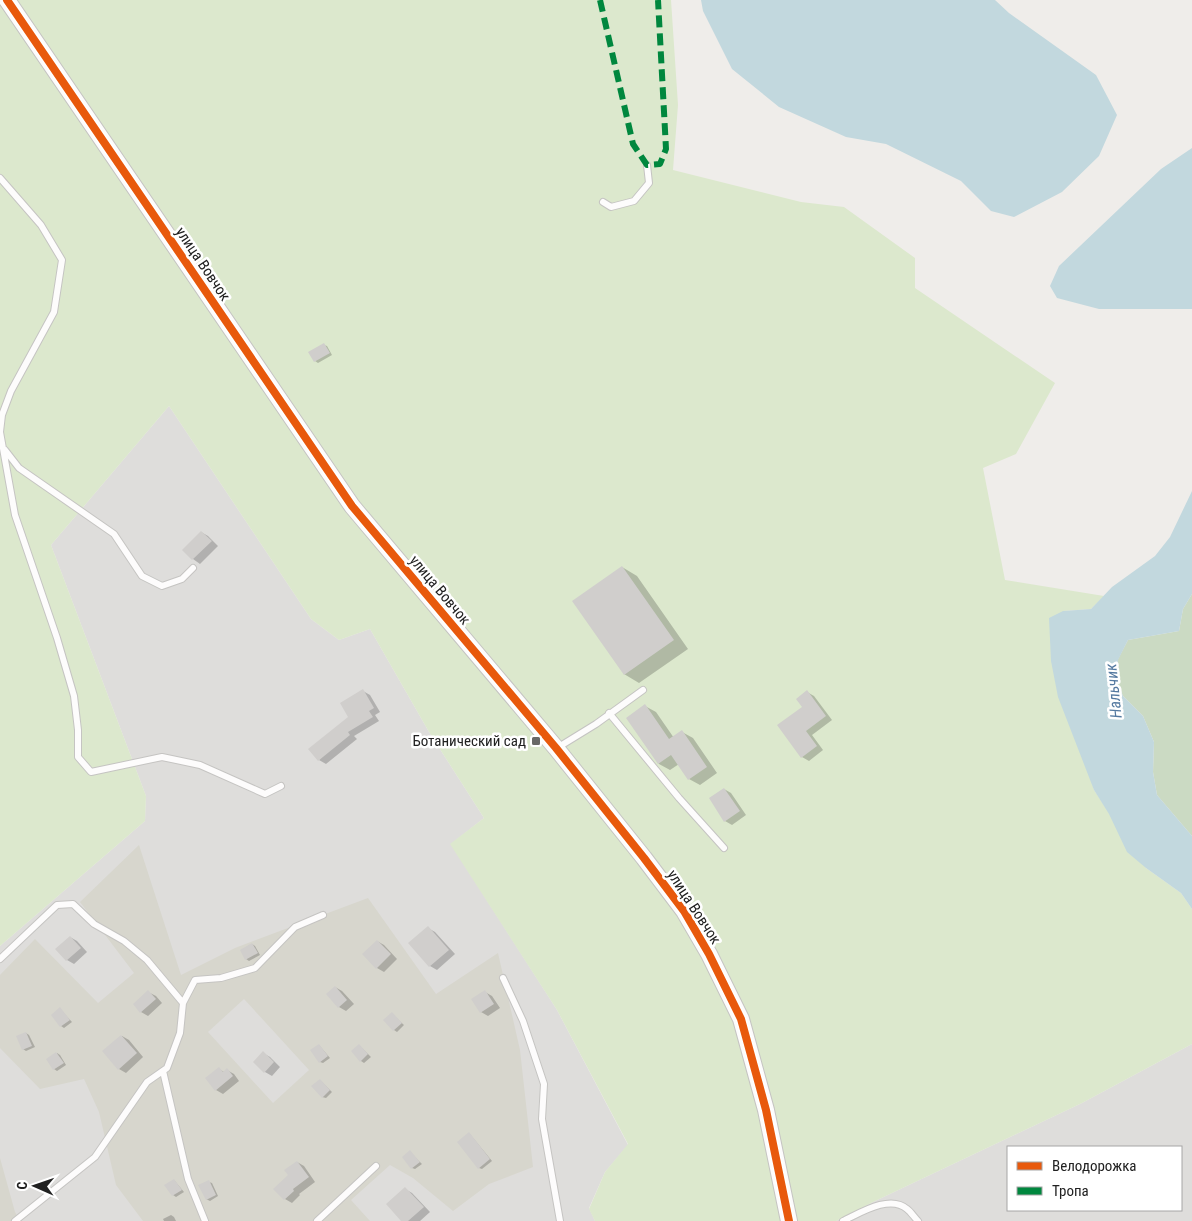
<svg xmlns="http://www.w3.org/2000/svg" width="1192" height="1221" viewBox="0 0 1192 1221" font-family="'Roboto Condensed',sans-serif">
<rect width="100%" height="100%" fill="#efedea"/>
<path fill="#dedddb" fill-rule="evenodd" d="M 169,406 L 311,619 L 339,640 L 370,629 L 429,732 L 484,818 L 451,844 L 557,1010 L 628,1145 L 605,1172 L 589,1208 L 595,1221 L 0,1221 L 0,946 L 145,821 L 146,796 L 51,545 Z
M 1192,1044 L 1192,1221 L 836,1221 L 873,1202 L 1082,1103 ZM 1008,1147 L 1181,1147 L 1181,1210 L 1008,1210 Z"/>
<path fill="#d7d6cd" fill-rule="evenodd" d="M 139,845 L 181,975 L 235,948 L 368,898 L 436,994 L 498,953 L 520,1050 L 533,1167 L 489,1184 L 453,1211 L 413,1178 L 390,1165 L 351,1200 L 370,1221 L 143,1221 L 116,1185 L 99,1112 L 84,1079 L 40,1089 L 0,1048 L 0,975 L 35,939 L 98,1003 L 134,973 L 80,902 ZM 244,999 L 309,1070 L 273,1103 L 208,1032 Z
M 0,1158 L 15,1212 L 20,1221 L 0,1221 Z"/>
<path fill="#dce8cd" d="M 0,0 L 671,0 L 678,105 L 673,170 L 801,202 L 844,207 L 915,258 L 915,288 L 1055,383 L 1016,454 L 983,468 L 1005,580 L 1104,596 L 1091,609 L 1063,611 L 1094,790 L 1146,868 L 1181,893 L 1192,909 L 1192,1044 L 1082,1103 L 873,1202 L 836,1221 L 595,1221 L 589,1209 L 605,1172 L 628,1144 L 557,1010 L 450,844 L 484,818 L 429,732 L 370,629 L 339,640 L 311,619 L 169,406 L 51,545 L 146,796 L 145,821 L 0,946 Z"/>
<path fill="#cbdac3" d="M 1192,594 L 1192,836 L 1157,795 L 1153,772 L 1154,742 L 1143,716 L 1123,696 L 1118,684 L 1118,659 L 1128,640 L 1179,631 L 1183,609 Z"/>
<path fill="#c2d8de" d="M 701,0 L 995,0 L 1009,13 L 1096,75 L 1117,115 L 1099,156 L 1062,192 L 1014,217 L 991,211 L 961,181 L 886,144 L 846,137 L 779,107 L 732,69 L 703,11 Z
M 1192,148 L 1192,309 L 1099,309 L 1057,298 L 1050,286 L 1059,266 L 1161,169 Z
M 1192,491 L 1192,594 L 1183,609 L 1179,631 L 1128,640 L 1118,660 L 1118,684 L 1123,696 L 1143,716 L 1154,742 L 1153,772 L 1157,795 L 1192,836 L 1192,909 L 1181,893 L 1146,868 L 1127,852 L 1109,814 L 1094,790 L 1058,697 L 1051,661 L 1049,618 L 1063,611 L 1091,609 L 1112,587 L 1155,556 L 1170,537 Z"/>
<path fill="#0003" d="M 324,345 L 327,346 L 332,355 L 318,363 L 315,361 Z
M 201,532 L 208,536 L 218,546 L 200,564 L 193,559 L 183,550 Z
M 622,567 L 637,576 L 688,649 L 639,683 L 624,674 Z
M 363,691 L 370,695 L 380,712 L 375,715 L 379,721 L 354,736 L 357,739 L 326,764 L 319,760 L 350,717 Z
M 807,692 L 814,696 L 832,720 L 812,735 L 823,750 L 809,761 L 802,757 L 804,707 Z
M 645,706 L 656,712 L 674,738 L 682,732 L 693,738 L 717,773 L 700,785 L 689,779 L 679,764 L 670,770 L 659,764 L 628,718 Z
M 724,789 L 731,793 L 746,815 L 732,825 L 725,821 Z
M 428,928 L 435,932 L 455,954 L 437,970 L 430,966 L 410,943 Z
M 70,937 L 77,941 L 87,952 L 74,964 L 67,960 L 57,949 Z
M 377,941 L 384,945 L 397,959 L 384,972 L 377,968 Z
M 252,944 L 255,946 L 260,955 L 249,961 L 246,959 Z
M 335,987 L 342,991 L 354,1004 L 346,1011 L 339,1007 Z
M 148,992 L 156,996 L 162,1003 L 148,1016 L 141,1012 Z
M 485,992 L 492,996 L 500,1008 L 488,1016 L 481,1012 Z
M 60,1009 L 72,1022 L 64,1028 L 61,1026 Z
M 392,1014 L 404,1025 L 397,1032 L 394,1030 Z
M 26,1033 L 29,1035 L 35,1047 L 26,1051 L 23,1049 Z
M 122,1036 L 129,1040 L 143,1057 L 126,1073 L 119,1069 Z
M 319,1045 L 330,1058 L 323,1063 L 320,1062 Z
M 359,1045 L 371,1057 L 364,1063 L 361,1061 Z
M 57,1053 L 60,1055 L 66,1065 L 57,1071 L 54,1069 Z
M 263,1053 L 270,1057 L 280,1067 L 272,1076 L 265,1072 Z
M 219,1069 L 224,1072 L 227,1070 L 234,1074 L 239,1081 L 223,1094 L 216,1090 Z
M 320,1080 L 332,1092 L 326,1098 L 322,1097 Z
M 469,1133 L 492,1161 L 482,1169 L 479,1168 Z
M 410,1152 L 422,1164 L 415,1169 L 412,1168 Z
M 297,1162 L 304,1166 L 315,1182 L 299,1194 L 300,1195 L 292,1203 L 285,1199 L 290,1176 Z
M 174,1180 L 184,1192 L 176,1197 L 173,1195 L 166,1185 Z
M 209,1182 L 212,1183 L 218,1196 L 210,1201 L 206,1199 Z
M 405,1189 L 412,1193 L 430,1212 L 420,1221 L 403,1221 Z
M 171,1215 L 174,1217 L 176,1221 L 164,1221 L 163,1219 Z"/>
<path fill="#d0cecc" d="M 324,343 L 330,353 L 314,362 L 308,352 Z
M 201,531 L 212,541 L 192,560 L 182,550 Z
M 622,566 L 674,640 L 624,675 L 572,601 Z
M 363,689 L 374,708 L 369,711 L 373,717 L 348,732 L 350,735 L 318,761 L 308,749 L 348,717 L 340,703 Z
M 807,690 L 826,716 L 806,731 L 817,746 L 801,758 L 777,725 L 802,707 L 796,699 Z
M 645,704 L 669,739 L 682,730 L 707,767 L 688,780 L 671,755 L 658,764 L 626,718 Z
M 724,788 L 740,811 L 724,822 L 709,798 Z
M 428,926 L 449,950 L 429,967 L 408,943 Z
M 70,936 L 81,948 L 66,961 L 55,949 Z
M 377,940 L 391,954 L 376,969 L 362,954 Z
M 252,943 L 258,953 L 245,960 L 240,950 Z
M 335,986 L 347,1000 L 338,1008 L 326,994 Z
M 148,990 L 156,999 L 140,1013 L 133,1004 Z
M 485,990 L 494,1004 L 480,1013 L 471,999 Z
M 60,1007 L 70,1020 L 60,1027 L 51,1015 Z
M 392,1012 L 402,1023 L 393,1031 L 383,1020 Z
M 26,1032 L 32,1046 L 22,1050 L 16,1036 Z
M 121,1035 L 137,1053 L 118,1070 L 102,1051 Z
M 319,1044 L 328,1056 L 319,1063 L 310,1050 Z
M 359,1044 L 368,1054 L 360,1062 L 351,1051 Z
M 263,1051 L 274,1062 L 264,1073 L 253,1062 Z
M 56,1052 L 64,1063 L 53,1070 L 46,1059 Z
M 219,1067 L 223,1072 L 227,1068 L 233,1076 L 215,1091 L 205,1078 Z
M 320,1079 L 330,1090 L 322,1098 L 311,1086 Z
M 469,1132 L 490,1159 L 478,1169 L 457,1142 Z
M 410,1150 L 420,1162 L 411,1169 L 402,1157 Z
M 297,1161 L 309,1177 L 293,1189 L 294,1191 L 284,1200 L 273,1189 L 288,1175 L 284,1170 Z
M 174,1179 L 182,1190 L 172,1196 L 164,1185 Z
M 209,1180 L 216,1195 L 206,1200 L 198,1185 Z
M 405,1187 L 424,1207 L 408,1221 L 401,1221 L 386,1204 Z"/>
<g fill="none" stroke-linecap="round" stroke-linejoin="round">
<defs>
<path id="service" d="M 0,178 L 41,225 L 62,260 L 54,312 L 11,391 L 2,415 L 0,432 L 15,515 L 57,638 L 74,696 L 78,730 L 78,757 L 91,772 L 162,757 L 200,765 L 265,794 L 281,786
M 603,202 L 611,207 L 634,201 L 649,183 L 647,165
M 5,450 L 19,468 L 114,534 L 142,576 L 162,586 L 182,579 L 193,568
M 609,713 L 679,798 L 724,848
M 557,748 L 596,724 L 643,690
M 0,959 L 57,905 L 73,904 L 94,924 L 124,941 L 147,960 L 183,1003
M 503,978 L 523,1021 L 544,1084 L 542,1119 L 560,1221
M 163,1071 L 188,1179 L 205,1221
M 15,1221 L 95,1157 L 147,1082 L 167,1068 L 180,1033 L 183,1003 L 195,980 L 221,978 L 255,968 L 295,927 L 323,915
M 317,1221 L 376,1166
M 843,1221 C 860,1213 890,1194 907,1209 C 911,1212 914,1217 918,1221"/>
<path id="tertiary" d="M 7,0 L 352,506 L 556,748 L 644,858 L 684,911 L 709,954 L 741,1019 L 766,1110 L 789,1221"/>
</defs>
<use href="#service" stroke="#c5c4c2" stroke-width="8"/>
<use href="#tertiary" stroke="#c5c4c2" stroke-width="18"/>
<use href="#service" stroke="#fdfcfc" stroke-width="6"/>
<use href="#tertiary" stroke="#fdfcfc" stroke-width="16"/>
<path stroke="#00873e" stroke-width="6" stroke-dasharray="12 6" stroke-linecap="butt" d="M 600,0 L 633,144 L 647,165 L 660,164 L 666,149 L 658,0"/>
<defs>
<path id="cycleway" d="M 7,0 L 352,506 L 556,748 L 644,858 L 684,911 L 709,954 L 741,1019 L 766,1110 L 789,1221"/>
</defs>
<use href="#cycleway" stroke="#fff" stroke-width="11"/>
<use href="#cycleway" stroke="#e8590c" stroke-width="8"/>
</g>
<rect fill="#696867" stroke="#fff" stroke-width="2" x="531" y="736" width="10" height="10" rx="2.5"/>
<g text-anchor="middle" stroke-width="5" stroke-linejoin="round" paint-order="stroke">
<g font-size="15" fill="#212121" stroke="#fff">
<text transform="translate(203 264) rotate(56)" y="5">улица Вовчок</text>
<text transform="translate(440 590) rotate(50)" y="5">улица Вовчок</text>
<text transform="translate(694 907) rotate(57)" y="5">улица Вовчок</text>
</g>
<g font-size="15" fill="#212121" stroke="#fff" text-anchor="end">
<text x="526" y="746">Ботанический сад</text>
</g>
<g font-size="16" font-style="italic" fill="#5479a0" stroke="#fff">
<text transform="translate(1113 691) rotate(-96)" y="6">Нальчик</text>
</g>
</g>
<rect x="1007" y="1146" width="175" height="65" fill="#ffffff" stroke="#a6a6a6"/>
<rect x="1017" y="1162" width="25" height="8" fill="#e8590c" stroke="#a6a6a6"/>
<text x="1052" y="1171" font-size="15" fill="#212121">Велодорожка</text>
<rect x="1017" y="1187" width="25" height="8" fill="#00873e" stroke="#a6a6a6"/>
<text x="1052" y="1196" font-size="15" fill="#212121">Тропа</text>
<g transform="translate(35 1186) rotate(272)" stroke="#ffffff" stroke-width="4" paint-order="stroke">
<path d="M0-4L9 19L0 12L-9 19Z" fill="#212121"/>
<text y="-8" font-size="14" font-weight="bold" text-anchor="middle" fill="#212121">С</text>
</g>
</svg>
